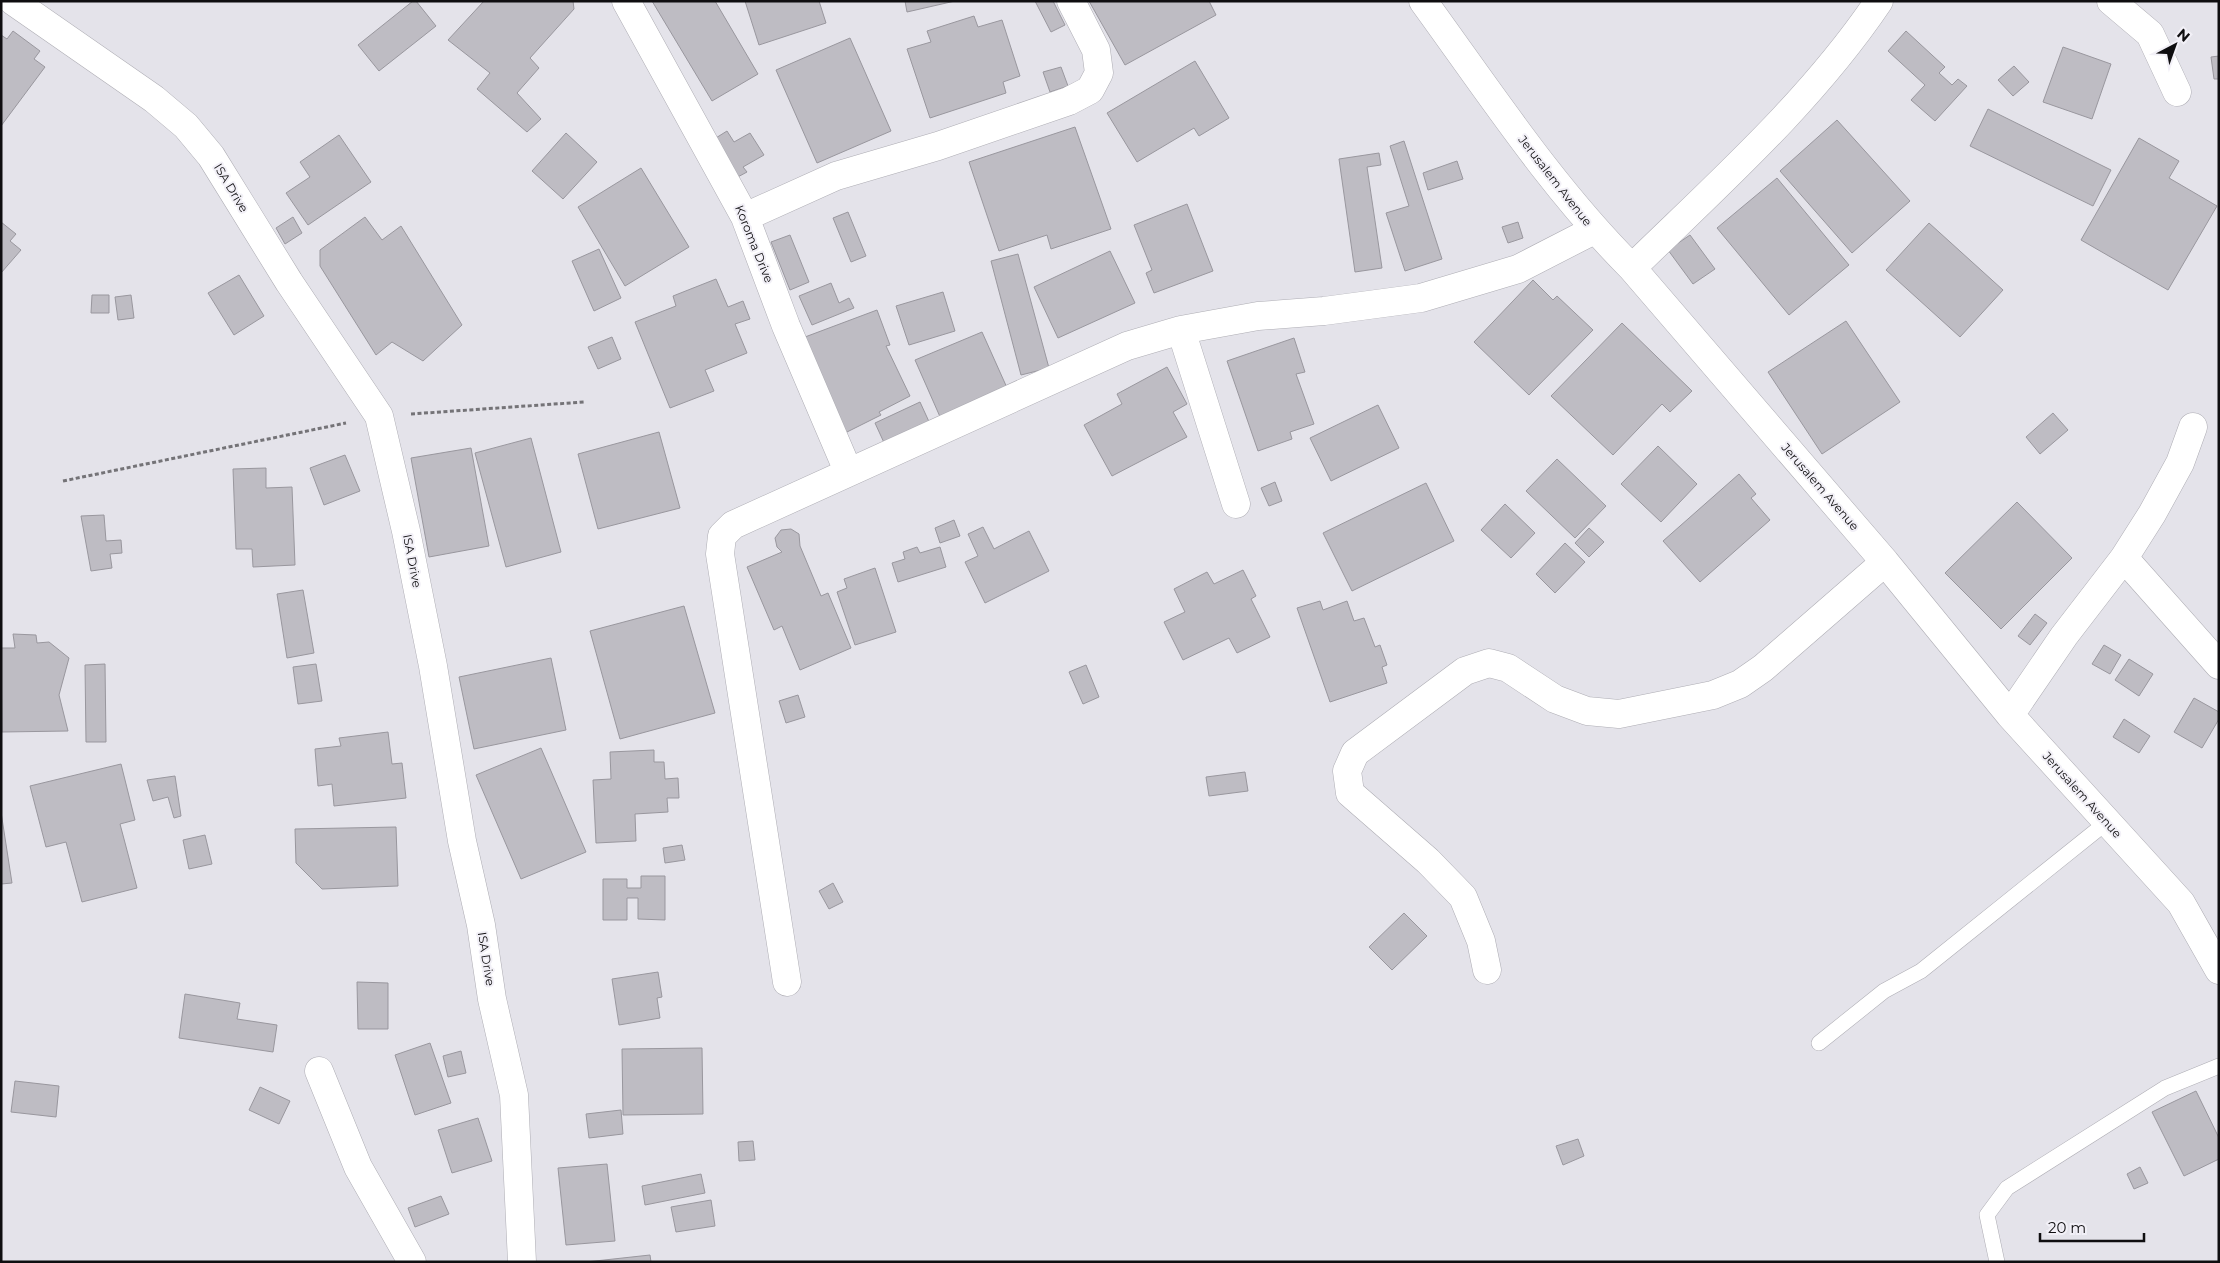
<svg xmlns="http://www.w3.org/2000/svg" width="2220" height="1263" viewBox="0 0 2220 1263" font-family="Montserrat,sans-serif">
<rect width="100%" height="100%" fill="#e4e3ea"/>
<path fill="#bebcc3" stroke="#99979e" d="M 413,1 L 416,1 L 436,26 L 379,71 L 358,45 Z
M 484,1 L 573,1 L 574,9 L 530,58 L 539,68 L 517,93 L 541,119 L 527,132 L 477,89 L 490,73 L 448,40 Z
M 652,1 L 715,1 L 758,74 L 712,101 Z
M 745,1 L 819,1 L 826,23 L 759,45 Z
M 905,1 L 955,1 L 907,12 Z
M 1035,1 L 1053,1 L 1065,25 L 1051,32 Z
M 1089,1 L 1209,1 L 1216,15 L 1125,65 Z
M 974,16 L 978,27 L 1002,20 L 1020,76 L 1003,82 L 1006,93 L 930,118 L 907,49 L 931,42 L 927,31 Z
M 13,31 L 40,51 L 34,59 L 45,67 L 1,126 L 1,35 L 7,39 Z
M 1906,31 L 1945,67 L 1939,73 L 1952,85 L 1958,79 L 1967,86 L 1935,121 L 1911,100 L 1925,85 L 1888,51 Z
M 850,38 L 891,131 L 817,163 L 776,70 Z
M 2063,47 L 2111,64 L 2092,119 L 2043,102 Z
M 2219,56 L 2219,79 L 2214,79 L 2211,57 Z
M 1195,61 L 1229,118 L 1199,136 L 1194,128 L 1137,162 L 1107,113 Z
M 2014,66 L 2029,82 L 2013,96 L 1998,80 Z
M 1061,67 L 1068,86 L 1050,92 L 1043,72 Z
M 1988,109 L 2111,170 L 2093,206 L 1970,146 Z
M 1837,120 L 1910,201 L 1852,253 L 1780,171 Z
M 1075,127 L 1111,229 L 1051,249 L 1047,235 L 999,251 L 969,162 Z
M 727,131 L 734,142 L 750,133 L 764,155 L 743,167 L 747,172 L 734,179 L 711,141 Z
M 566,133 L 597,162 L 563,199 L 532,171 Z
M 339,135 L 371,182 L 308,225 L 286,193 L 310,177 L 300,162 Z
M 2139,138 L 2179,161 L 2169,178 L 2217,206 L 2168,290 L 2081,240 Z
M 1404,141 L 1442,259 L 1405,271 L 1386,213 L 1409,206 L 1390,146 Z
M 1379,153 L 1381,165 L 1367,167 L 1382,268 L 1355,272 L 1339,159 Z
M 1457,161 L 1463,179 L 1428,190 L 1423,173 Z
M 641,168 L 689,247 L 625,286 L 578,207 Z
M 1777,178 L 1849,265 L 1789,315 L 1717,228 Z
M 1187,204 L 1213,271 L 1154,293 L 1146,273 L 1152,270 L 1134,225 Z
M 848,212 L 866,256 L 851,262 L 833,218 Z
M 293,217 L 302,233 L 285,244 L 276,228 Z
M 365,217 L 382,240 L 401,226 L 462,325 L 423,361 L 392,342 L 376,355 L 320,266 L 320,250 Z
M 1,222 L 16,234 L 10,241 L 21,250 L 1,273 Z
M 1518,222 L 1523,238 L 1508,243 L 1502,227 Z
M 1929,223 L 2003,290 L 1960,337 L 1886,270 Z
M 790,235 L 809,282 L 790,290 L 771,242 Z
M 1690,235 L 1715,269 L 1693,284 L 1668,250 Z
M 599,249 L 621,298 L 594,311 L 572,261 Z
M 1110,251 L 1135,303 L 1058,338 L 1034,287 Z
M 1018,254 L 1049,368 L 1021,375 L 991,261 Z
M 239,275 L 264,316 L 234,335 L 208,293 Z
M 716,279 L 728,307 L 743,301 L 750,319 L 735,324 L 747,353 L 705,370 L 714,391 L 670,408 L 635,322 L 676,306 L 673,296 Z
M 1533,280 L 1553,300 L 1557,296 L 1593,330 L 1529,395 L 1474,342 Z
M 831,283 L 839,303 L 849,298 L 854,308 L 812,325 L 799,296 Z
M 943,292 L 955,331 L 909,345 L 896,306 Z
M 92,295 L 109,295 L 109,313 L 91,313 Z
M 131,295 L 134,318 L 118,320 L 115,297 Z
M 877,310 L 890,345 L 886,346 L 910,396 L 879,412 L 881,415 L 843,434 L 805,337 Z
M 1846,321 L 1900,402 L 1822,454 L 1768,372 Z
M 1622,323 L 1692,391 L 1670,412 L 1662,404 L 1613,455 L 1551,396 Z
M 982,332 L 1008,390 L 941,419 L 915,360 Z
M 612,337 L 621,359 L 598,369 L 588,347 Z
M 1294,338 L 1305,372 L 1296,374 L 1314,424 L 1290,432 L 1292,439 L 1258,451 L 1227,361 Z
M 1167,367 L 1187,404 L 1173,412 L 1187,437 L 1112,476 L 1084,425 L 1122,404 L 1117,394 Z
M 920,402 L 931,426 L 886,447 L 875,423 Z
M 1378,405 L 1399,448 L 1331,481 L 1310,438 Z
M 2053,413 L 2068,430 L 2040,454 L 2026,437 Z
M 659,432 L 680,508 L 598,529 L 578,454 Z
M 531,438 L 561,552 L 506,567 L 475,453 Z
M 1658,446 L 1697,484 L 1661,522 L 1621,484 Z
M 471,448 L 489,546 L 429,557 L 411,458 Z
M 345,455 L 360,491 L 324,505 L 310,468 Z
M 1557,459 L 1606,506 L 1575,538 L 1526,491 Z
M 266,468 L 266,488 L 292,487 L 295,565 L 253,567 L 252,549 L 236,549 L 233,469 Z
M 1739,474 L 1756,494 L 1751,498 L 1770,520 L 1700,582 L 1663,541 Z
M 1275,482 L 1282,501 L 1269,506 L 1261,488 Z
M 1426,483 L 1454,541 L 1352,591 L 1323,533 Z
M 2017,502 L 2072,558 L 2001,629 L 1945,573 Z
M 1505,504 L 1535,533 L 1511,558 L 1481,530 Z
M 104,515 L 106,541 L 121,540 L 122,553 L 110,554 L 112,568 L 91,571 L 81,516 Z
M 954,520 L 960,536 L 940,543 L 935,528 Z
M 983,527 L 994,549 L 1029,531 L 1049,571 L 985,603 L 965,562 L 978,556 L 968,534 Z
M 1589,528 L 1604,542 L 1589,557 L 1575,543 Z
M 791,529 L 799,534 L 800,546 L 821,596 L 828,593 L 851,648 L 800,670 L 782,626 L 774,630 L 747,567 L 782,552 L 777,547 L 775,538 L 781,530 Z
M 1565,543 L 1585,562 L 1555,593 L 1536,574 Z
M 917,547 L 920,553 L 940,547 L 946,567 L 898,582 L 892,563 L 905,559 L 903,552 Z
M 875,568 L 896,632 L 855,645 L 837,592 L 847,588 L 844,579 Z
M 1243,570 L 1256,596 L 1251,599 L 1270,637 L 1237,653 L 1229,638 L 1183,660 L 1164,622 L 1185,612 L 1174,589 L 1207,572 L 1214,584 Z
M 303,590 L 314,653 L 287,658 L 277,594 Z
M 1320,601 L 1323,610 L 1347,601 L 1354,621 L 1364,618 L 1375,647 L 1380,645 L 1387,665 L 1382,667 L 1387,683 L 1330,702 L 1297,608 Z
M 684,606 L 715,713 L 620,739 L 590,631 Z
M 2035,614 L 2047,623 L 2030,645 L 2018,636 Z
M 13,634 L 36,635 L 37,643 L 49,642 L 69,658 L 59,695 L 68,731 L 2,732 L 1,648 L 15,648 Z
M 2104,645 L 2121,655 L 2110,674 L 2092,664 Z
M 551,658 L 566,730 L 474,749 L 459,677 Z
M 2129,659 L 2153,674 L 2139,696 L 2115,680 Z
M 105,664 L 106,742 L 86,742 L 85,665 Z
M 316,664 L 322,701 L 298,704 L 293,667 Z
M 1086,665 L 1099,697 L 1083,704 L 1069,672 Z
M 798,695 L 805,717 L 786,723 L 779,701 Z
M 2194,698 L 2219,712 L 2219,719 L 2202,748 L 2174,732 Z
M 2124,719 L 2150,736 L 2139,753 L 2113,737 Z
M 388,732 L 392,764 L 402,763 L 406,798 L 334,806 L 332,784 L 318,786 L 315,749 L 341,746 L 339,738 Z
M 541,748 L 586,852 L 521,879 L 476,775 Z
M 654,750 L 654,762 L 664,762 L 665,779 L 678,778 L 679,798 L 667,798 L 668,812 L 635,814 L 636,841 L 596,843 L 593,780 L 611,779 L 610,752 Z
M 121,764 L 135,820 L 120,824 L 137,888 L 82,902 L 66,842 L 46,847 L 30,786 Z
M 1245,772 L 1248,791 L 1209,796 L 1206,777 Z
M 175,776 L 181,816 L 174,818 L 168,797 L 153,801 L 147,780 Z
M 1,812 L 12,883 L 1,884 Z
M 396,827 L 398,886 L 322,889 L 296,863 L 295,829 Z
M 205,835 L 212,864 L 189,869 L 183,840 Z
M 682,845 L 685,860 L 665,863 L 663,848 Z
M 641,876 L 665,876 L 665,920 L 638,919 L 638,898 L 627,898 L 627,920 L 603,920 L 603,879 L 627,879 L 627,888 L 641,888 Z
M 833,883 L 843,902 L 829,909 L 819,891 Z
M 1404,913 L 1427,936 L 1392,970 L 1369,947 Z
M 658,972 L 662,997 L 657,998 L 660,1018 L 619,1025 L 612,979 Z
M 357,982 L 388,983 L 388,1029 L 358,1029 Z
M 185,994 L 240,1003 L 237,1019 L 277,1025 L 273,1052 L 179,1038 Z
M 430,1043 L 451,1103 L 415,1115 L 395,1055 Z
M 702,1048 L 703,1114 L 623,1115 L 622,1049 Z
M 461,1051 L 466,1073 L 448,1077 L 443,1056 Z
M 15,1081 L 59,1086 L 56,1117 L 11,1112 Z
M 260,1087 L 290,1101 L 279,1124 L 249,1110 Z
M 2196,1091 L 2219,1138 L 2219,1159 L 2184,1176 L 2152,1112 Z
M 621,1110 L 623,1134 L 589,1138 L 586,1114 Z
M 478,1118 L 492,1161 L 452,1173 L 438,1130 Z
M 1578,1139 L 1584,1156 L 1563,1165 L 1556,1146 Z
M 753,1141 L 755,1160 L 739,1161 L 738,1142 Z
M 607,1164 L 615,1241 L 566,1245 L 558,1168 Z
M 2140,1167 L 2148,1183 L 2134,1189 L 2127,1174 Z
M 701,1174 L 705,1193 L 645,1205 L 642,1186 Z
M 441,1196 L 449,1214 L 415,1227 L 408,1208 Z
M 711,1200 L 715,1226 L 676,1232 L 671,1207 Z
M 650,1255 L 651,1262 L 586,1262 Z"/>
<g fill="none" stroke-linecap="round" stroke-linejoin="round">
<defs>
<path id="service" d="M 1819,1043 L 1884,991 L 1921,971 L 2107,822
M 1997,1262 L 1987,1215 L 2007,1188 L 2165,1088 L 2219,1066"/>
<path id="minor" d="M 13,1 L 154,99 L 186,126 L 211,156 L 289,282 L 379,416 L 406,531 L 433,666 L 462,841 L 481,925 L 492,999 L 514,1095 L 522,1262
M 626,1 L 745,217 L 786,326 L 848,471
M 1423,1 C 1490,93 1552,188 1632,268 L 1885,562 L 2010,715 L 2181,903 L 2219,970
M 2111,1 L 2150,34 L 2177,92
M 745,217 L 836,176 L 938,146 L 1069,101 L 1090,90 L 1099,73 L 1096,50 L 1071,1
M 1632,268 C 1718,184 1811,102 1879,1
M 1181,330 L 1236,504
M 2124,558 L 2219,665
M 2010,715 L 2064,636 L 2124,558 L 2152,514 L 2180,463 L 2193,427
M 1487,970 L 1481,941 L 1463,897 L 1428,861 L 1350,793 L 1347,771 L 1355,753 L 1465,671 L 1489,663 L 1508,668 L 1555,699 L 1587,711 L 1619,714 L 1713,695 L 1740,684 L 1763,668 L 1885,562
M 787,982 L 720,554 L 722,536 L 733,525 L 1127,346 L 1181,330 L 1258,316 L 1324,311 L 1421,298 L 1518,269 L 1594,230
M 319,1071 L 358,1167 L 412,1262"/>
</defs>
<use href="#service" stroke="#aeadb4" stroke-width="16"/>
<use href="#minor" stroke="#aeadb4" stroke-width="29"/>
<path stroke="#747377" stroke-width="3" stroke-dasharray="4 2.5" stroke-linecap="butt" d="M 411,414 L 584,402
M 63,481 L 346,423"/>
<use href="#service" stroke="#fff" stroke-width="15"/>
<use href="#minor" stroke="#fff" stroke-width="28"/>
</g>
<g text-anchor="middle" stroke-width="4" stroke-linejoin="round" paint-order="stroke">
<g font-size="12" fill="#0f0e10" stroke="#f2f0f7">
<text transform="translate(1555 181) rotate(52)" y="4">Jerusalem Avenue</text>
<text transform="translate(231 188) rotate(59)" y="4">ISA Drive</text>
<text transform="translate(754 244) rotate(68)" y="4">Koroma Drive</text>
<text transform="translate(1820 487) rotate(49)" y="4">Jerusalem Avenue</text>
<text transform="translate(412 561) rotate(79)" y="4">ISA Drive</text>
<text transform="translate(2082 795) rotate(48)" y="4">Jerusalem Avenue</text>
<text transform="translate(486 959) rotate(81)" y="4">ISA Drive</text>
</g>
</g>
<rect width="2220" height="1263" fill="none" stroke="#0f0e10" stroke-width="5"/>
<g transform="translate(2175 45) rotate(41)" stroke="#f2f0f7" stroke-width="4" paint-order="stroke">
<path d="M0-4L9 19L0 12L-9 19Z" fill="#0f0e10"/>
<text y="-8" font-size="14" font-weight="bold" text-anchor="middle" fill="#0f0e10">N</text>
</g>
<path d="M2040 1233v8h104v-8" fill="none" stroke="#0f0e10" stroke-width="2.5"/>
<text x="2048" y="1233" font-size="15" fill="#0f0e10" stroke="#f2f0f7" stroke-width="4" paint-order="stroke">20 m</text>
</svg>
